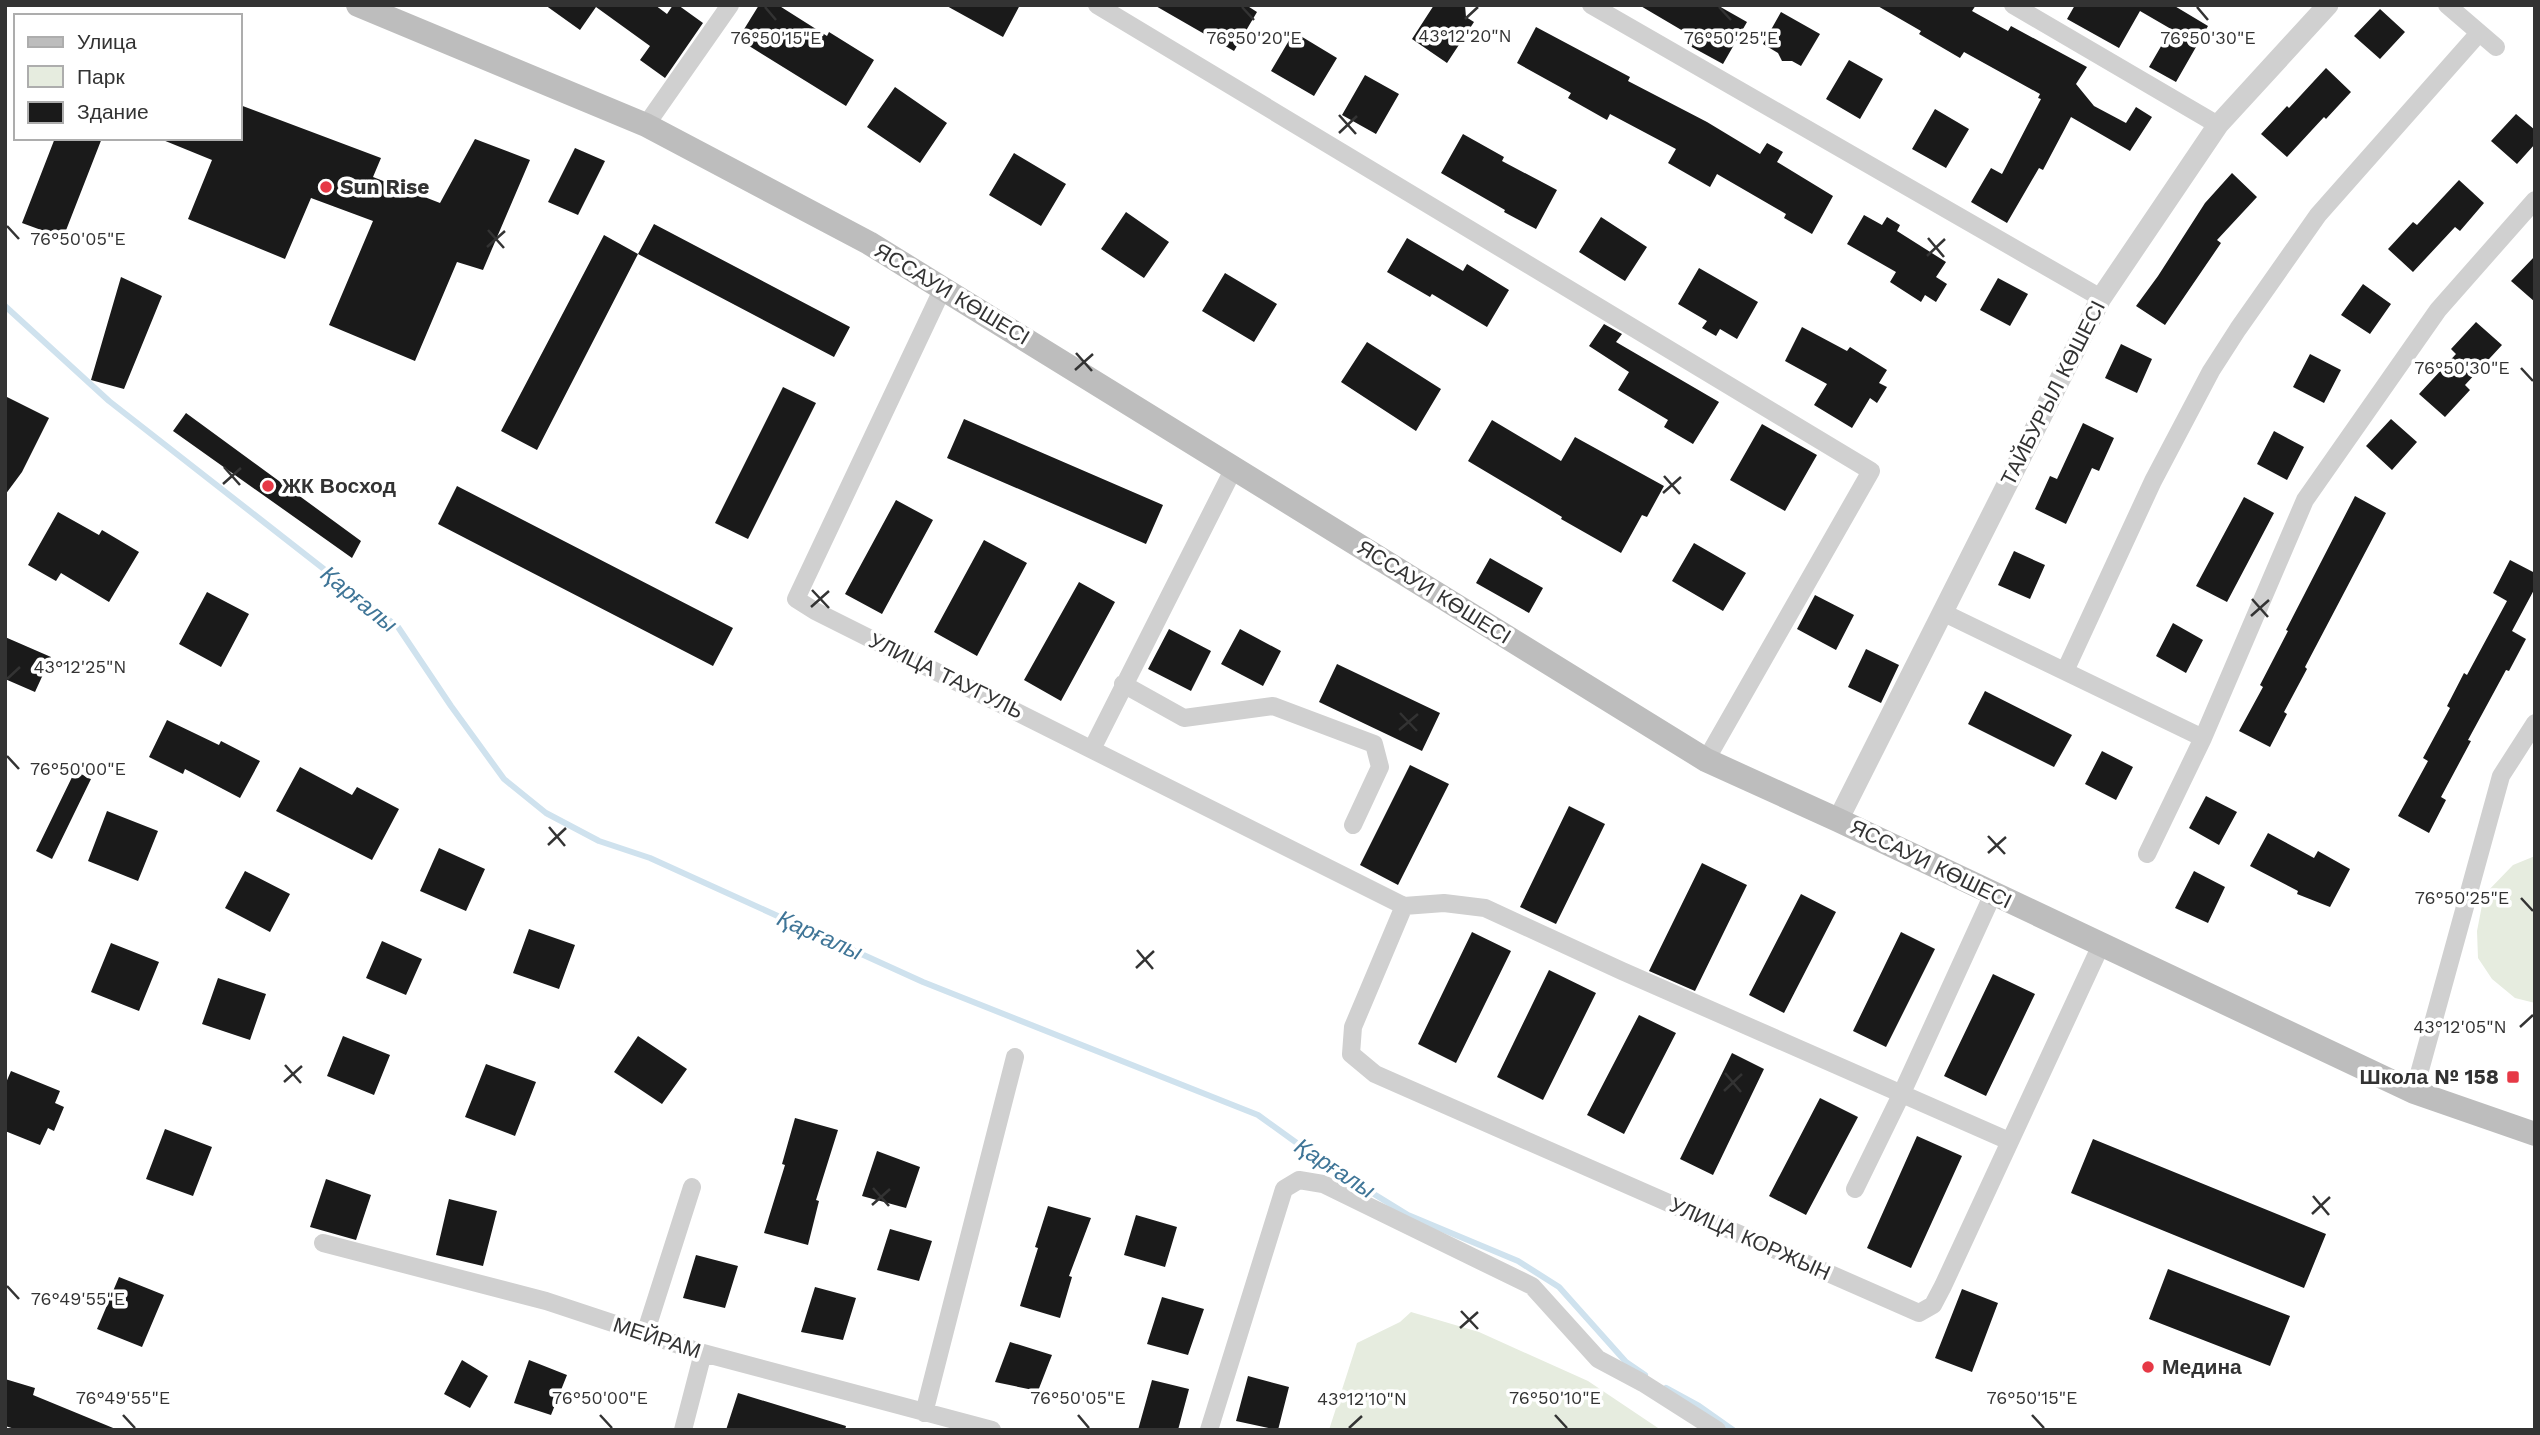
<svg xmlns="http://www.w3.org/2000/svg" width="2540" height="1435" viewBox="0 0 2540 1435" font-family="'Work Sans',sans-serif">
<rect width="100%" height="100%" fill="#fff"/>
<path fill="#e6ecdf" d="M 2535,856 L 2535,1003 L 2515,998 L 2492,979 L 2478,958 L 2477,931 L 2484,895 L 2513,865 Z
M 1411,1312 L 1479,1332 L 1588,1381 L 1661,1430 L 1329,1430 L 1357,1343 L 1400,1322 Z"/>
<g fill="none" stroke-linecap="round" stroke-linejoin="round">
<path stroke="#cfe2ee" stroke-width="6" d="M 5,306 L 109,401 L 398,627 L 451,706 L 504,779 L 546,813 L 599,841 L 650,858 L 923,982 L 1258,1115 L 1330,1167 L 1408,1215 L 1518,1261 L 1559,1287 L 1626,1362 L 1645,1375
M 1666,1388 L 1699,1406 L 1733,1430"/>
</g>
<path fill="#1a1a1a" d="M 545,5 L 655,5 L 667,14 L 673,5 L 678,5 L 703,23 L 665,78 L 640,60 L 650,46 L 596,7 L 580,30 Z
M 759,5 L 778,5 L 827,36 L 829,32 L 874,60 L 846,106 L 738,39 Z
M 945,5 L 1020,5 L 1003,37 Z
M 1154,5 L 1246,5 L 1257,12 L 1234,51 Z
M 1434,5 L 1465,5 L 1466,17 L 1474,22 L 1447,63 L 1412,39 Z
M 1639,5 L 1717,5 L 1747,22 L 1723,64 L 1690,46 L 1695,38 Z
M 1876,5 L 1976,5 L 1972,11 L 2008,31 L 2011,26 L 2087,67 L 2076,84 L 2094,106 L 2126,123 L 2136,107 L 2152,117 L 2130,151 L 2071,117 L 2043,170 L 2039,168 L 2007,223 L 1971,202 L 1991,168 L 2002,174 L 2041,99 L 2038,98 L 2040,94 L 1964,52 L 1960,58 L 1919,34 L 1921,31 Z
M 2075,5 L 2173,5 L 2208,26 L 2176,82 L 2149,67 L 2171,29 L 2140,11 L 2119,48 L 2067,19 Z
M 2380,9 L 2405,32 L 2380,59 L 2354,36 Z
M 1781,12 L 1820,34 L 1801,66 L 1792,61 L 1782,61 L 1778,53 L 1763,44 Z
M 1536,27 L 1630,77 L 1628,81 L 1707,122 L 1760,154 L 1767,143 L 1783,152 L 1777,162 L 1833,196 L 1812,234 L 1784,218 L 1786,214 L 1717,174 L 1710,187 L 1668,163 L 1676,149 L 1610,114 L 1607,120 L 1568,98 L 1571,93 L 1517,63 Z
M 1294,32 L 1337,58 L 1314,96 L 1271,71 Z
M 1849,60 L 1883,79 L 1860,119 L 1826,99 Z
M 2326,68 L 2351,92 L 2326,119 L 2324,117 L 2287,157 L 2261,134 L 2287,106 L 2289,108 Z
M 1365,75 L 1399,94 L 1376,134 L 1342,115 Z
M 895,87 L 947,123 L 920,163 L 867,127 Z
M 240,105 L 381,158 L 373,177 L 440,203 L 475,139 L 530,160 L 483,270 L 457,262 L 415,361 L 329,325 L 373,221 L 311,198 L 285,259 L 188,219 L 212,160 L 158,138 L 240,138 Z
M 1935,109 L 1969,129 L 1946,168 L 1912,149 Z
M 2516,114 L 2535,130 L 2535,144 L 2517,164 L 2491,141 Z
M 1463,134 L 1504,157 L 1502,161 L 1557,190 L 1536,229 L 1504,212 L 1505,210 L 1441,173 Z
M 55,138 L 102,138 L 63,238 L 22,223 Z
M 575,148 L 605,161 L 578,215 L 548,202 Z
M 1014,153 L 1066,184 L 1041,226 L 989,195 Z
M 2232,173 L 2257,197 L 2217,240 L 2221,243 L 2165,325 L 2136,306 L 2158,276 L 2205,203 Z
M 2459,180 L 2484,203 L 2460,231 L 2455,227 L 2413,272 L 2388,249 L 2413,222 L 2417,225 Z
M 1126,212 L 1169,242 L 1144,278 L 1101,249 Z
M 1864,215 L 1882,225 L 1887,217 L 1900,225 L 1897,231 L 1946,262 L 1936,277 L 1947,284 L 1936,302 L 1925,295 L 1921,302 L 1890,282 L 1896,272 L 1847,244 Z
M 1601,217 L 1647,247 L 1625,281 L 1579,252 Z
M 654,224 L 850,327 L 834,357 L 638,254 Z
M 604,235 L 638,254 L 537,450 L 501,431 Z
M 1407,238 L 1463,271 L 1467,264 L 1509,290 L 1487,327 L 1432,294 L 1430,297 L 1387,272 Z
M 2535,256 L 2535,302 L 2511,281 Z
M 1699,268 L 1758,302 L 1737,339 L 1720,329 L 1716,336 L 1702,328 L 1707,321 L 1678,304 Z
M 1225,273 L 1277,304 L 1254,342 L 1202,311 Z
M 121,277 L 162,296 L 124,389 L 91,380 Z
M 1998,278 L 2028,294 L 2010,326 L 1980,310 Z
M 2363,284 L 2391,304 L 2370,334 L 2341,315 Z
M 2476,322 L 2502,345 L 2465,385 L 2470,390 L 2445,417 L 2419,394 L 2456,354 L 2451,349 Z
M 1604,324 L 1622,334 L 1616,342 L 1719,402 L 1693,444 L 1664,427 L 1668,420 L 1618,390 L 1629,372 L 1589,346 Z
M 1802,327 L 1847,351 L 1850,347 L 1887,370 L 1879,383 L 1887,387 L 1877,403 L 1870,398 L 1852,428 L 1814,405 L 1827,384 L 1785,361 Z
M 1367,342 L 1441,389 L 1416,431 L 1341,382 Z
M 2121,344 L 2152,359 L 2137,393 L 2105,378 Z
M 2310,354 L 2341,370 L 2324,403 L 2293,387 Z
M 783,387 L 816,403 L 748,539 L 715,523 Z
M 5,396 L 49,418 L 22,472 L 5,495 Z
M 186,413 L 361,541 L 352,558 L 173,431 Z
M 964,419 L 1163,505 L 1146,544 L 947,458 Z
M 2391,419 L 2417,442 L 2392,470 L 2366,446 Z
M 1492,420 L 1561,461 L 1575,437 L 1664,486 L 1647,517 L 1642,515 L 1621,553 L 1561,519 L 1562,517 L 1468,461 Z
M 2083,423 L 2114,438 L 2099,471 L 2092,468 L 2066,524 L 2035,509 L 2050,476 L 2057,479 Z
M 1762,424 L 1817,455 L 1785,511 L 1730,480 Z
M 2274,431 L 2304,447 L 2287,480 L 2257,464 Z
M 457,486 L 733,628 L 713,666 L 438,524 Z
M 2355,496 L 2386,513 L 2305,667 L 2307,669 L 2284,712 L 2287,714 L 2270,747 L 2239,731 L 2263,687 L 2260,685 L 2288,631 L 2286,630 Z
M 2244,497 L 2274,513 L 2227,602 L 2196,586 Z
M 896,500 L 933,520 L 882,614 L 845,594 Z
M 58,512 L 99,535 L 102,530 L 139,552 L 109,602 L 61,573 L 56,581 L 28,565 Z
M 984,540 L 1027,563 L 977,656 L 934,632 Z
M 1694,543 L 1746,573 L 1723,611 L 1672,581 Z
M 2014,551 L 2045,565 L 2030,599 L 1998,585 Z
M 1490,558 L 1543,588 L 1529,613 L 1476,583 Z
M 2510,560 L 2535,573 L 2535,588 L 2512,631 L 2526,639 L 2509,671 L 2506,670 L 2468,740 L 2471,741 L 2441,797 L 2446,800 L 2429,833 L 2398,816 L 2428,761 L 2423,758 L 2450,708 L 2447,706 L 2464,673 L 2467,675 L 2507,601 L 2493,593 Z
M 1079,582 L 1115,602 L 1061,701 L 1024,680 Z
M 207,592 L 249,614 L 221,667 L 179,644 Z
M 1815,595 L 1854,615 L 1836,650 L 1797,629 Z
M 2173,623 L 2203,640 L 2186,673 L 2156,656 Z
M 1169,629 L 1211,651 L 1191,691 L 1148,669 Z
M 1240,629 L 1281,651 L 1263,686 L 1221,664 Z
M 5,637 L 51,657 L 35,692 L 5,679 Z
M 1866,649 L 1899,665 L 1881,703 L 1848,687 Z
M 1337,664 L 1440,713 L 1422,751 L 1319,702 Z
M 1985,691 L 2072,735 L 2054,767 L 1968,724 Z
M 167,720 L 219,745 L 221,741 L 260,761 L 240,798 L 185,769 L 183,774 L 149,757 Z
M 2102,751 L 2133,767 L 2116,800 L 2085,784 Z
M 1410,765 L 1449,784 L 1398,885 L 1360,865 Z
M 300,767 L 352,795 L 357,787 L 399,809 L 372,860 L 276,811 Z
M 75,771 L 91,779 L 52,859 L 36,851 Z
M 2206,796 L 2237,812 L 2219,845 L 2189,828 Z
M 1569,806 L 1605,824 L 1556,924 L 1520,907 Z
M 107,811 L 158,831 L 138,881 L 88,861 Z
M 2268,833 L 2314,858 L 2318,851 L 2350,869 L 2330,907 L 2297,894 L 2298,891 L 2250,866 Z
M 439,848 L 485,869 L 466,911 L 420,891 Z
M 1702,863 L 1747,885 L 1695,991 L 1649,971 Z
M 245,871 L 290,894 L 270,932 L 225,908 Z
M 2194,871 L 2225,887 L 2208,923 L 2175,908 Z
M 1801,894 L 1836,912 L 1784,1013 L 1749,995 Z
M 529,929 L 575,945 L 559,989 L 513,973 Z
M 1472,932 L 1511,951 L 1456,1063 L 1418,1044 Z
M 1901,932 L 1935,949 L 1886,1047 L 1853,1031 Z
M 382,941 L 422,959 L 406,995 L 366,978 Z
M 111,943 L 159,962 L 139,1011 L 91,992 Z
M 1549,970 L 1596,993 L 1543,1100 L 1497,1077 Z
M 1993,974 L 2035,994 L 1986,1096 L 1944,1076 Z
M 218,978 L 266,994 L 250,1040 L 202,1024 Z
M 1639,1015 L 1676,1033 L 1624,1134 L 1587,1115 Z
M 343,1036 L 390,1055 L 374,1095 L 327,1076 Z
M 638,1036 L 687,1069 L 662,1104 L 614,1072 Z
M 1732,1053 L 1764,1069 L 1713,1175 L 1680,1159 Z
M 486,1064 L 536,1082 L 515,1136 L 465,1117 Z
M 11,1071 L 60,1091 L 55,1103 L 64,1107 L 54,1131 L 48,1128 L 40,1145 L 5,1131 L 5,1085 Z
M 1820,1098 L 1858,1117 L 1806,1215 L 1769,1196 Z
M 795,1118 L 838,1130 L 816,1200 L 819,1201 L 808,1245 L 764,1233 L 785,1165 L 782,1164 Z
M 165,1129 L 212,1147 L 193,1196 L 146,1179 Z
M 1917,1136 L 1962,1156 L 1911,1268 L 1867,1248 Z
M 2093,1139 L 2326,1234 L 2304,1288 L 2071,1193 Z
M 877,1151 L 920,1167 L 906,1208 L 862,1196 Z
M 326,1179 L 371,1195 L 356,1240 L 310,1227 Z
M 449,1199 L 497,1211 L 483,1266 L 436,1255 Z
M 1048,1206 L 1091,1218 L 1069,1276 L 1072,1277 L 1060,1318 L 1020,1306 L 1038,1248 L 1035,1247 Z
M 1136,1215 L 1177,1227 L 1165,1267 L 1124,1255 Z
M 890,1229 L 932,1241 L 919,1281 L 877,1270 Z
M 696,1255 L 738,1266 L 725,1308 L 683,1298 Z
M 2168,1269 L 2290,1316 L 2270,1366 L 2149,1319 Z
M 119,1277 L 164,1295 L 142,1347 L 97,1329 Z
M 815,1287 L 856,1298 L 843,1340 L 801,1332 Z
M 1962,1289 L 1998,1303 L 1972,1372 L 1935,1358 Z
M 1162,1297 L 1204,1309 L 1188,1355 L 1147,1344 Z
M 1010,1342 L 1052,1355 L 1038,1391 L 995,1382 Z
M 462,1360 L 488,1376 L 470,1408 L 444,1394 Z
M 529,1360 L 567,1375 L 551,1415 L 514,1403 Z
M 1248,1376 L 1289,1387 L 1278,1430 L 1236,1421 Z
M 5,1379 L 35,1388 L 33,1395 L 118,1430 L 18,1430 L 5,1426 Z
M 1152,1380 L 1189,1389 L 1178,1430 L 1138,1430 Z
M 738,1393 L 846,1426 L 845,1430 L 726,1430 Z"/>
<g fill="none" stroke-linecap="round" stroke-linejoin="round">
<path stroke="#d0d0d0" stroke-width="18" d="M 1097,5 L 1871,471 L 1706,760
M 1591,5 L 2101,298
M 2013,5 L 2218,125
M 2447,5 L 2496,47
M 646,125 L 730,5
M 943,288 L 796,599 L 815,611 L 1404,906
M 1942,612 L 2203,738
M 2065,671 L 2153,481 L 2211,371 L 2238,329 L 2318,215 L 2479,33
M 1123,684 L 1184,718 L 1273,706 L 1374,744 L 1380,767 L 1353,825
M 1092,749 L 1234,468
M 2147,854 L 2203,738 L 2305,500 L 2438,310 L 2535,200
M 1404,906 L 1353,1027 L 1351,1054 L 1375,1074 L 1919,1313 L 1933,1305 L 1943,1286 L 2101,945
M 1404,906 L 1444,903 L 1485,908 L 1622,971 L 2009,1141
M 2414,1092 L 2501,776 L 2535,723
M 1855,1189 L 1901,1095 L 1993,894
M 323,1243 L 546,1301 L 703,1353 L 992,1430
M 645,1334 L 692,1187
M 924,1413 L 1015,1057
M 683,1430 L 703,1353
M 1209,1430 L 1284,1189 L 1299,1180 L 1323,1184 L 1532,1286 L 1598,1359 L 1643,1383 L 1717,1430"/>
<path stroke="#d0d0d0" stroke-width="21" d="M 1838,820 L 2101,298 L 2218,125 L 2328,5"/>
<path stroke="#bdbdbd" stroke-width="24" d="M 358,5 L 646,125 L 869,243 L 1706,760 L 1838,820 L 2414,1092 L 2535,1134"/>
</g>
<path fill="none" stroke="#333" stroke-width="2.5" d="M 765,7 L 776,20M 1242,7 L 1254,20M 1719,7 L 1731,20M 2197,7 L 2208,20M 1465,19 L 1478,7M 1339,115 L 1356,134M 1339,133 L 1357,116M 7,226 L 19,239M 488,230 L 504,248M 1928,238 L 1944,257M 487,247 L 505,231M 1927,256 L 1945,239M 1076,353 L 1092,371M 2521,368 L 2533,381M 1075,370 L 1093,354M 224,467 L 240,485M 1664,476 L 1680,494M 223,484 L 241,468M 1663,493 L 1681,477M 812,590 L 829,608M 2252,599 L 2268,617M 811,607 L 829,591M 2251,616 L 2269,600M 7,679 L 20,667M 1400,713 L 1417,731M 1399,730 L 1418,714M 7,756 L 19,769M 549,827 L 565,846M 1988,836 L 2005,854M 548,845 L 566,828M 1988,853 L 2006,837M 2521,898 L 2533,911M 1137,950 L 1153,969M 1136,968 L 1154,951M 2520,1027 L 2533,1015M 285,1065 L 301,1083M 1725,1073 L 1741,1092M 284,1082 L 302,1066M 1724,1091 L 1742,1074M 873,1188 L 889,1206M 2313,1196 L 2329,1215M 872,1205 L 890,1189M 2312,1214 L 2330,1197M 7,1286 L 19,1299M 1461,1311 L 1478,1329M 1460,1328 L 1478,1312M 123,1415 L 135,1428M 600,1415 L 612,1428M 1078,1415 L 1089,1428M 1555,1415 L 1567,1428M 2032,1415 L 2044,1428M 1349,1428 L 1362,1416"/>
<g fill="#e63946" stroke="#fff" stroke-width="2.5">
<circle cx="326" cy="187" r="7"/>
<circle cx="268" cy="486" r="7"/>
<rect x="2506" y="1070" width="14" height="14" rx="3.5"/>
<circle cx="2148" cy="1367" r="7"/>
</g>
<g text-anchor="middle" stroke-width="7" stroke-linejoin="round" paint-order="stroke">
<g font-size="21" font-weight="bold" fill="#333" stroke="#fff" text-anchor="start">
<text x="340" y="194">Sun Rise</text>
<text x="282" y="493">ЖК Восход</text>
<text x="2499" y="1084" text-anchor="end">Школа № 158</text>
<text x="2162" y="1374">Медина</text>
</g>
<g font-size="21" fill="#333" stroke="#fff">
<text transform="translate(952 294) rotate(31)" y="7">ЯССАУИ КӨШЕСІ</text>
<text transform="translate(2053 393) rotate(-63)" y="7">ТАЙБУРЫЛ КӨШЕСІ</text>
<text transform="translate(1434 592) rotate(32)" y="7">ЯССАУИ КӨШЕСІ</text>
<text transform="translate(946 676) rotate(26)" y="7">УЛИЦА ТАУГУЛЬ</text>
<text transform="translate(1931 864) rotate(26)" y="7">ЯССАУИ КӨШЕСІ</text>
<text transform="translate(1750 1239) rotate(24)" y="7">УЛИЦА КОРЖЫН</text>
<text transform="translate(657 1338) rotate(18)" y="7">МЕЙРАМ</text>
</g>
<g font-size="23" font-style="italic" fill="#3f7597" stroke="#fff">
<text transform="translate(359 599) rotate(39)" y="8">Қарғалы</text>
<text transform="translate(820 935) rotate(24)" y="8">Қарғалы</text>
<text transform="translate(1335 1168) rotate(33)" y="8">Қарғалы</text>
</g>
</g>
<g font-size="18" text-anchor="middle" fill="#333" stroke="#fff" stroke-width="7" stroke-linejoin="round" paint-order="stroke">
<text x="1465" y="42">43°12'20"N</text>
<text x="1254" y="44">76°50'20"E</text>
<text x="1731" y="44">76°50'25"E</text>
<text x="2208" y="44">76°50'30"E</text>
<text x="776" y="44">76°50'15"E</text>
<text x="78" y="245">76°50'05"E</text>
<text x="2462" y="374">76°50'30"E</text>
<text x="80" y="673">43°12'25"N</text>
<text x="78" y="775">76°50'00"E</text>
<text x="2462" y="904">76°50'25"E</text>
<text x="2460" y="1033">43°12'05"N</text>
<text x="78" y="1305">76°49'55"E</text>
<text x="123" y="1404">76°49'55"E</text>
<text x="600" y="1404">76°50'00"E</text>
<text x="1078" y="1404">76°50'05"E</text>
<text x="1555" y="1404">76°50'10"E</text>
<text x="2032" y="1404">76°50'15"E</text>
<text x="1362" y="1405">43°12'10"N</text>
</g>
<rect width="2540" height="1435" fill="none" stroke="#333333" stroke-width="14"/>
<rect x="14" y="14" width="228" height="126" fill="#ffffff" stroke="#adadad" stroke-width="2"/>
<rect x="28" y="37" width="35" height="10" fill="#bdbdbd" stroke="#adadad" stroke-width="2"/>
<text x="77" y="49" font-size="21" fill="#333333">Улица</text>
<rect x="28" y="66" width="35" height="21" fill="#e6ecdf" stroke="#adadad" stroke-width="2"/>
<text x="77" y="84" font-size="21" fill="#333333">Парк</text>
<rect x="28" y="102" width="35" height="21" fill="#1a1a1a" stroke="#adadad" stroke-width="2"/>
<text x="77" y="119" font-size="21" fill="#333333">Здание</text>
</svg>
